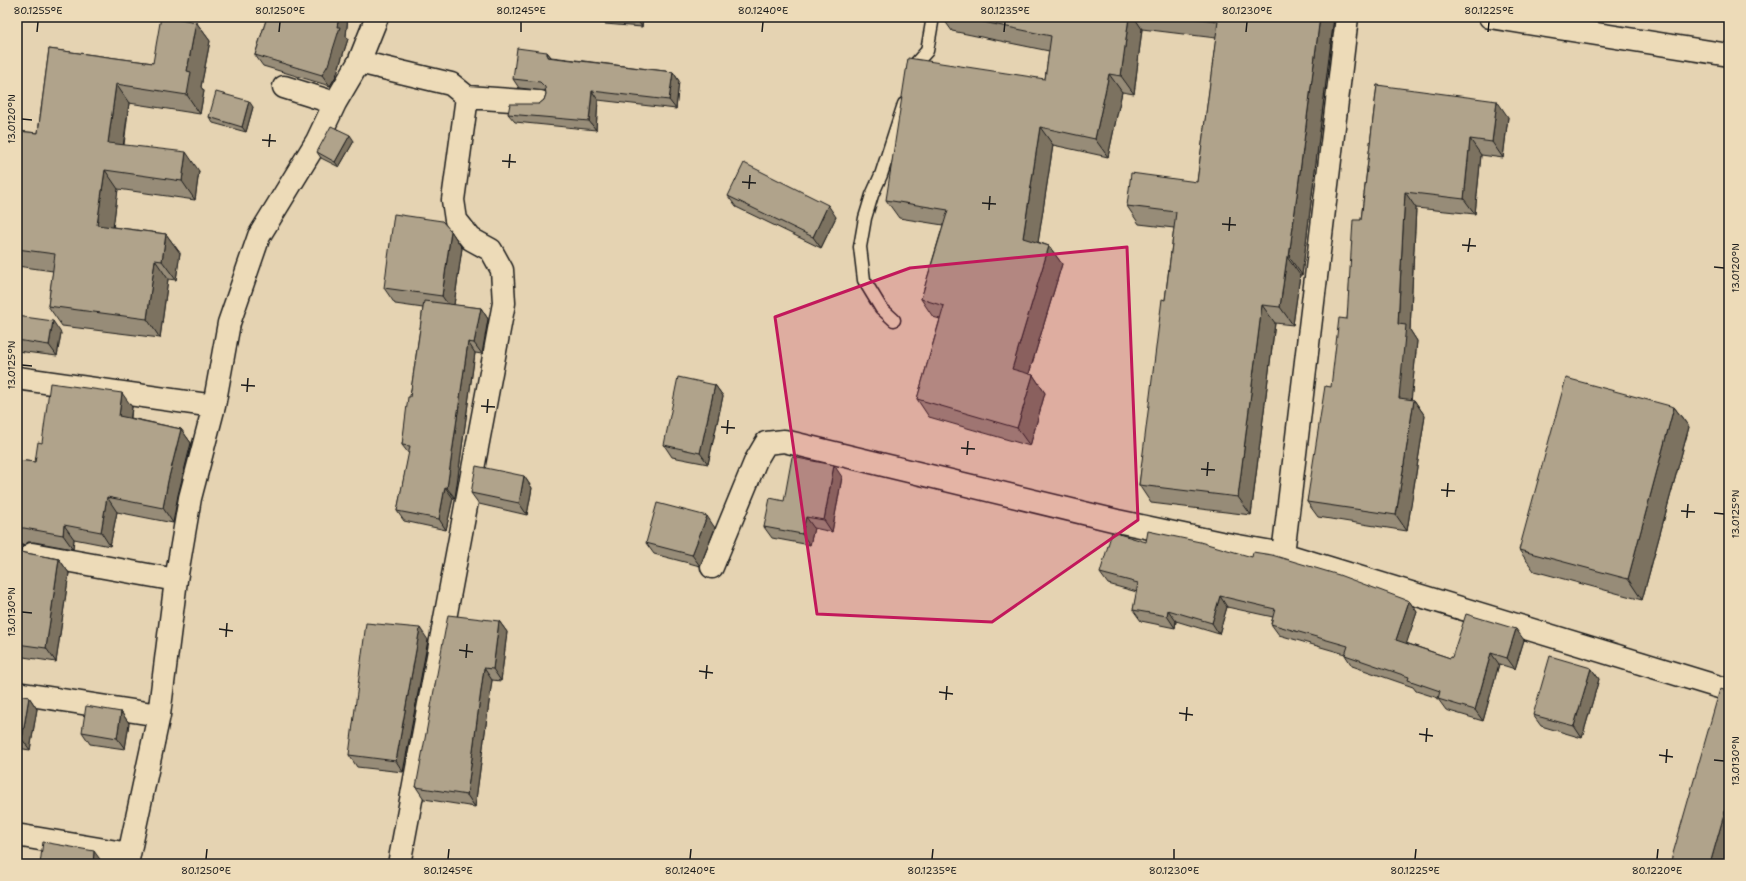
<svg xmlns="http://www.w3.org/2000/svg" width="1746" height="881" viewBox="0 0 1746 881" font-family="'Shantell Sans',sans-serif">
<rect width="100%" height="100%" fill="#e5d3b2"/>
<filter id="ink" filterUnits="userSpaceOnUse"><feTurbulence type="fractalNoise" baseFrequency=".025" numOctaves="2"/><feDisplacementMap in="SourceGraphic" scale="8" xChannelSelector="R" yChannelSelector="G"/><feConvolveMatrix kernelMatrix="1 2 1 2 8 2 1 2 1" color-interpolation-filters="sRGB"/></filter>
<g filter="url(#ink)">
<g fill="none" stroke-linecap="round" stroke-linejoin="round">
<defs>
<path id="service" d="M 913,75 L 917,62 L 927,51 L 933,17
M 894,320 L 881,308 L 864,280 L 860,247 L 865,218 L 872,195 L 881,175 L 904,104"/>
<path id="minor" d="M 1347,17 L 1283,554 L 1729,690
M 1490,17 L 1729,55
M 359,62 L 451,84 L 467,97 L 453,200 L 456,220 L 471,239 L 491,250 L 502,270 L 504,303 L 400,859
M 284,87 L 335,103
M 467,97 L 540,102
M 17,378 L 214,406
M 32,554 L 176,580
M 712,567 L 756,460 L 766,443 L 784,441 L 1117,521 L 1221,543 L 1283,554
M 17,693 L 159,715
M 22,836 L 129,854
M 127,864 L 159,715 L 176,580 L 190,498 L 214,406 L 229,323 L 259,236 L 317,141 L 335,103 L 359,62 L 377,17"/>
</defs>
<use href="#service" stroke="#1c1c1c" stroke-width="15"/>
<use href="#minor" stroke="#1c1c1c" stroke-width="25"/>
<use href="#service" stroke="#eddbb8" stroke-width="12"/>
<use href="#minor" stroke="#eddbb8" stroke-width="22"/>
</g>
<path fill="#978c78" stroke="#1c1c1c" d="M 267,17 L 348,17 L 346,36 L 348,39 L 336,76 L 330,86 L 263,66 L 255,55 Z
M 568,17 L 643,17 L 642,27 L 605,24 L 601,19 Z
M 942,17 L 1334,17 L 1302,275 L 1300,275 L 1293,325 L 1275,323 L 1251,515 L 1151,503 L 1139,485 L 1165,300 L 1174,228 L 1139,224 L 1127,206 L 1197,182 L 1216,38 L 1142,29 L 1134,94 L 1122,92 L 1108,157 L 1053,145 L 1038,242 L 1049,246 L 1062,264 L 1029,374 L 1033,375 L 1045,393 L 1030,446 L 929,417 L 917,399 L 940,319 L 933,317 L 921,299 L 943,225 L 899,218 L 886,200 L 1045,79 L 1049,51 L 952,31 Z
M 196,22 L 210,41 L 201,87 L 204,91 L 200,114 L 129,103 L 124,145 L 199,171 L 195,200 L 118,189 L 113,227 L 166,234 L 180,253 L 176,280 L 168,279 L 160,338 L 62,326 L 48,306 L 53,271 L 17,266 L 17,131 L 38,133 L 49,49 L 153,63 Z
M 547,52 L 551,57 L 673,72 L 679,81 L 676,109 L 598,100 L 596,130 L 515,122 L 508,114 L 539,104 L 544,100 L 546,94 L 546,91 L 519,88 L 513,79 Z
M 1377,85 L 1508,117 L 1503,158 L 1481,155 L 1475,214 L 1416,208 L 1410,330 L 1417,341 L 1411,400 L 1414,400 L 1425,416 L 1407,531 L 1318,517 L 1307,502 L 1347,319 L 1361,220 Z
M 253,107 L 246,132 L 213,123 L 209,117 Z
M 354,141 L 339,167 L 321,158 L 317,152 Z
M 728,196 L 836,217 L 821,248 L 736,207 Z
M 451,231 L 462,248 L 454,305 L 481,308 L 488,319 L 482,354 L 475,353 L 455,498 L 453,498 L 446,530 L 404,521 L 397,511 L 409,454 L 402,445 L 410,397 L 423,308 L 395,304 L 384,288 Z
M 17,316 L 61,333 L 57,356 L 17,351 Z
M 715,385 L 723,396 L 708,464 L 672,457 L 664,445 Z
M 132,407 L 131,418 L 181,429 L 191,443 L 178,495 L 173,523 L 117,512 L 110,546 L 74,539 L 73,549 L 34,542 L 28,542 L 23,546 L 20,552 L 59,559 L 69,573 L 56,662 L 17,656 L 17,460 L 35,462 L 42,443 Z
M 1674,407 L 1689,427 L 1642,600 L 1534,571 L 1519,550 Z
M 524,476 L 532,488 L 527,515 L 479,504 L 471,493 Z
M 842,477 L 832,532 L 814,528 L 810,545 L 772,538 L 764,527 L 784,501 Z
M 715,528 L 700,566 L 654,554 L 646,543 Z
M 1146,542 L 1409,601 L 1417,612 L 1406,643 L 1450,658 L 1524,640 L 1515,669 L 1499,664 L 1483,721 L 1446,710 L 1438,699 L 1438,698 L 1416,691 L 1413,687 L 1352,666 L 1345,655 L 1345,654 L 1279,635 L 1271,624 L 1273,617 L 1227,607 L 1219,634 L 1176,621 L 1175,628 L 1141,621 L 1133,610 L 1137,592 L 1108,584 L 1100,573 Z
M 499,621 L 507,632 L 501,681 L 492,680 L 475,807 L 424,799 L 416,787 Z
M 428,640 L 403,772 L 357,767 L 349,755 Z
M 1591,668 L 1599,679 L 1582,738 L 1541,726 L 1533,715 Z
M 17,695 L 29,697 L 37,709 L 30,750 L 17,748 Z
M 121,712 L 129,723 L 125,749 L 90,744 L 82,732 Z"/>
<path fill="#7b7261" stroke="#1c1c1c" d="M 339,17 L 348,17 L 346,36 L 348,39 L 336,76 L 330,86 L 322,75 L 337,27 Z
M 635,17 L 643,17 L 642,27 Z
M 1129,17 L 1134,17 L 1142,29 L 1134,94 L 1121,76 Z
M 1320,17 L 1334,17 L 1302,275 L 1289,257 Z
M 196,22 L 210,41 L 201,87 L 204,91 L 200,114 L 187,95 L 187,71 Z
M 547,52 L 554,61 L 547,57 Z
M 673,72 L 679,81 L 676,109 L 669,100 Z
M 1109,74 L 1122,92 L 1108,157 L 1095,139 Z
M 116,84 L 129,103 L 121,162 L 108,143 Z
M 592,91 L 598,100 L 596,130 L 589,121 Z
M 249,101 L 253,107 L 246,132 L 242,127 Z
M 1497,101 L 1508,117 L 1503,158 L 1492,142 Z
M 1040,127 L 1053,145 L 1036,256 L 1023,238 Z
M 350,135 L 354,141 L 339,167 L 335,162 Z
M 1470,139 L 1481,155 L 1475,214 L 1464,199 Z
M 186,152 L 199,171 L 195,200 L 182,181 Z
M 105,170 L 118,189 L 111,244 L 97,225 Z
M 1405,192 L 1416,208 L 1410,330 L 1417,341 L 1410,413 L 1399,398 L 1398,324 Z
M 828,205 L 836,217 L 821,248 L 813,237 Z
M 451,231 L 462,248 L 453,312 L 442,296 Z
M 166,234 L 180,253 L 176,280 L 162,261 Z
M 1049,246 L 1062,264 L 1025,387 L 1012,369 Z
M 1287,257 L 1300,275 L 1293,325 L 1280,307 Z
M 155,260 L 168,279 L 160,338 L 147,319 Z
M 1262,305 L 1275,323 L 1251,515 L 1238,497 Z
M 481,308 L 488,319 L 482,354 L 474,343 Z
M 53,321 L 61,333 L 57,356 L 49,345 Z
M 468,342 L 475,353 L 455,498 L 447,488 Z
M 1033,375 L 1045,393 L 1030,446 L 1017,428 Z
M 715,385 L 723,396 L 708,464 L 700,453 Z
M 122,393 L 132,407 L 129,430 L 119,416 Z
M 1414,400 L 1425,416 L 1407,531 L 1396,515 Z
M 1674,407 L 1689,427 L 1642,600 L 1628,579 Z
M 181,429 L 191,443 L 178,495 L 173,523 L 163,508 L 168,481 Z
M 834,465 L 842,477 L 832,532 L 824,520 Z
M 524,476 L 532,488 L 527,515 L 519,503 Z
M 445,487 L 453,498 L 446,530 L 439,519 Z
M 107,497 L 117,512 L 110,546 L 101,532 Z
M 707,516 L 715,528 L 700,566 L 692,555 Z
M 806,517 L 814,528 L 810,545 L 802,534 Z
M 64,525 L 74,539 L 73,549 L 63,535 Z
M 17,537 L 23,546 L 20,551 L 20,558 L 17,553 Z
M 59,559 L 69,573 L 56,662 L 46,648 Z
M 1220,596 L 1227,607 L 1219,634 L 1212,623 Z
M 1409,601 L 1417,612 L 1404,651 L 1396,640 Z
M 1168,610 L 1176,621 L 1175,628 L 1167,616 Z
M 499,621 L 507,632 L 501,681 L 493,669 Z
M 420,628 L 428,640 L 403,772 L 396,761 Z
M 1516,629 L 1524,640 L 1515,669 L 1507,658 Z
M 1491,653 L 1499,664 L 1483,721 L 1475,710 Z
M 484,668 L 492,680 L 475,807 L 467,795 Z
M 1591,668 L 1599,679 L 1582,738 L 1574,726 Z
M 29,697 L 37,709 L 30,750 L 22,739 Z
M 121,712 L 129,723 L 125,749 L 117,738 Z
M 1729,797 L 1729,853 L 1726,864 L 1710,864 Z
M 94,851 L 102,862 L 102,864 L 93,864 Z"/>
<path fill="#b0a38b" stroke="#1c1c1c" d="M 161,17 L 170,17 L 196,22 L 187,71 L 191,72 L 187,95 L 116,84 L 108,143 L 186,152 L 182,181 L 105,170 L 97,225 L 166,234 L 162,261 L 155,260 L 147,319 L 48,306 L 55,254 L 17,249 L 17,131 L 38,133 L 49,49 L 153,63 Z
M 267,17 L 339,17 L 337,27 L 340,27 L 328,65 L 322,75 L 255,55 Z
M 959,17 L 1129,17 L 1121,76 L 1109,74 L 1095,139 L 1040,127 L 1023,238 L 1049,246 L 1012,369 L 1033,375 L 1017,428 L 917,399 L 944,306 L 921,299 L 948,210 L 886,200 L 908,58 L 1045,79 L 1051,36 Z
M 1182,17 L 1320,17 L 1289,257 L 1287,257 L 1280,307 L 1262,305 L 1238,497 L 1139,485 L 1162,299 L 1165,300 L 1176,212 L 1127,206 L 1131,173 L 1197,182 L 1218,21 Z
M 517,48 L 547,52 L 547,57 L 673,72 L 669,100 L 592,91 L 589,121 L 508,114 L 510,104 L 539,104 L 544,100 L 546,94 L 545,87 L 540,82 L 513,79 Z
M 1377,85 L 1497,101 L 1492,142 L 1470,139 L 1464,199 L 1405,192 L 1398,324 L 1406,325 L 1399,398 L 1414,400 L 1396,515 L 1307,502 L 1325,386 L 1331,387 L 1339,318 L 1347,319 L 1353,220 L 1361,220 Z
M 216,92 L 249,101 L 242,127 L 209,117 Z
M 331,126 L 350,135 L 335,162 L 317,152 Z
M 744,163 L 828,205 L 813,237 L 728,196 Z
M 394,214 L 442,221 L 451,231 L 442,296 L 384,288 Z
M 424,301 L 481,308 L 474,343 L 468,342 L 447,488 L 445,487 L 439,519 L 397,511 L 410,446 L 402,445 L 408,397 L 410,397 Z
M 17,316 L 53,321 L 49,345 L 17,340 Z
M 678,377 L 715,385 L 700,453 L 664,445 Z
M 1566,378 L 1674,407 L 1628,579 L 1519,550 Z
M 50,383 L 122,393 L 119,416 L 181,429 L 168,481 L 163,508 L 107,497 L 101,532 L 64,525 L 63,535 L 24,528 L 18,528 L 17,529 L 17,460 L 35,462 L 38,442 L 42,443 Z
M 792,457 L 834,465 L 824,520 L 806,517 L 802,534 L 764,527 L 770,498 L 784,501 Z
M 476,466 L 524,476 L 519,503 L 471,493 Z
M 657,503 L 707,516 L 692,555 L 646,543 Z
M 1148,531 L 1200,542 L 1252,557 L 1253,552 L 1272,555 L 1339,575 L 1409,601 L 1396,640 L 1450,658 L 1452,657 L 1466,614 L 1516,629 L 1507,658 L 1491,653 L 1475,710 L 1438,699 L 1440,691 L 1408,680 L 1409,677 L 1345,655 L 1348,646 L 1271,624 L 1275,609 L 1220,596 L 1212,623 L 1168,610 L 1167,616 L 1133,610 L 1138,583 L 1100,573 L 1112,532 L 1146,542 Z
M 17,551 L 20,552 L 59,559 L 46,648 L 17,644 Z
M 448,615 L 499,621 L 493,669 L 484,668 L 467,795 L 416,787 Z
M 366,623 L 420,628 L 396,761 L 349,755 Z
M 1550,656 L 1591,668 L 1574,726 L 1533,715 Z
M 1720,689 L 1729,691 L 1729,797 L 1710,864 L 1670,864 Z
M 17,695 L 29,697 L 22,739 L 17,738 Z
M 86,706 L 121,712 L 117,738 L 82,732 Z
M 43,842 L 94,851 L 93,864 L 40,864 Z"/>
</g>
<path fill="#c2185b" fill-opacity="0.2" stroke="#c2185b" stroke-width="3" stroke-linejoin="round" d="M 1127,247 L 1138,520 L 992,622 L 817,614 L 775,317 L 910,268 Z"/>
<path fill="none" stroke="#1c1c1c" stroke-width="1.5" d="M 37,32 L 38,22M 279,32 L 280,22M 521,32 L 521,22M 762,32 L 763,22M 1004,32 L 1005,22M 1246,32 L 1247,22M 1488,32 L 1489,22M 22,119 L 32,120M 262,140 L 276,141M 269,147 L 270,134M 502,161 L 516,162M 509,168 L 510,154M 742,182 L 756,183M 749,189 L 750,175M 982,203 L 996,204M 989,210 L 990,196M 1222,224 L 1236,225M 1229,231 L 1230,217M 1462,245 L 1476,246M 1468,252 L 1470,238M 1714,267 L 1724,268M 22,365 L 32,366M 241,385 L 255,386M 247,392 L 248,378M 481,406 L 495,407M 487,413 L 488,399M 721,427 L 735,428M 727,434 L 728,420M 961,448 L 975,449M 967,455 L 968,441M 1201,469 L 1215,470M 1207,476 L 1208,462M 1441,490 L 1455,491M 1447,497 L 1448,483M 1681,511 L 1695,512M 1714,513 L 1724,514M 1687,518 L 1688,504M 22,612 L 32,613M 219,629 L 233,631M 226,637 L 227,623M 459,650 L 473,652M 466,658 L 467,644M 699,671 L 713,673M 706,679 L 707,665M 939,692 L 953,694M 946,700 L 947,686M 1179,713 L 1193,715M 1186,721 L 1187,707M 1419,734 L 1433,736M 1426,742 L 1427,728M 1659,755 L 1673,757M 1714,760 L 1724,761M 1666,763 L 1667,749M 206,859 L 207,849M 448,859 L 449,849M 690,859 L 691,849M 932,859 L 933,849M 1174,859 L 1174,849M 1415,859 L 1416,849M 1657,859 L 1658,849"/>
<rect width="1746" height="881" fill="none" stroke="#eddbb8" stroke-width="44"/>
<rect x="22" y="22" width="1702" height="837" fill="none" stroke="#1c1c1c" stroke-width="1.5"/>
<g font-size="10" text-anchor="middle" fill="#1c1c1c">
<text x="38" y="14">80.1255°E</text>
<text x="280" y="14">80.1250°E</text>
<text x="521" y="14">80.1245°E</text>
<text x="763" y="14">80.1240°E</text>
<text x="1005" y="14">80.1235°E</text>
<text x="1247" y="14">80.1230°E</text>
<text x="1489" y="14">80.1225°E</text>
<text transform="translate(11 119) rotate(-90)" y="4">13.0120°N</text>
<text transform="translate(1735 268) rotate(-90)" y="4">13.0120°N</text>
<text transform="translate(11 365) rotate(-90)" y="4">13.0125°N</text>
<text transform="translate(1735 514) rotate(-90)" y="4">13.0125°N</text>
<text transform="translate(11 612) rotate(-90)" y="4">13.0130°N</text>
<text transform="translate(1735 761) rotate(-90)" y="4">13.0130°N</text>
<text x="206" y="874">80.1250°E</text>
<text x="448" y="874">80.1245°E</text>
<text x="690" y="874">80.1240°E</text>
<text x="932" y="874">80.1235°E</text>
<text x="1174" y="874">80.1230°E</text>
<text x="1415" y="874">80.1225°E</text>
<text x="1657" y="874">80.1220°E</text>
</g>
</svg>
